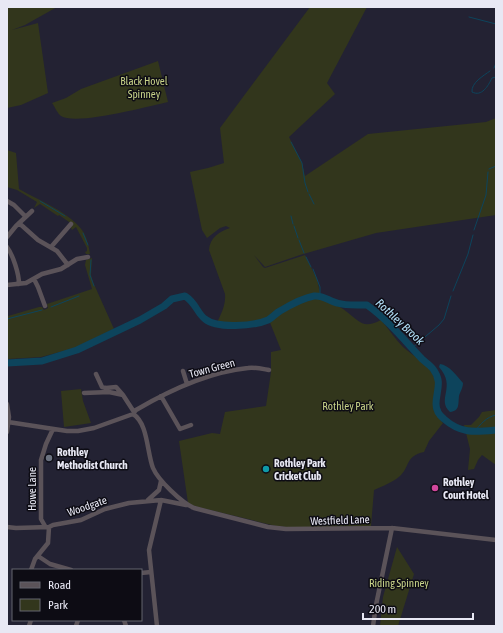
<svg xmlns="http://www.w3.org/2000/svg" width="503" height="633" viewBox="0 0 503 633" font-family="'Asap Condensed',sans-serif">
<rect width="100%" height="100%" fill="#232233"/>
<path fill="#32361c" d="M 7,7 L 57,7 L 25,25 L 12,30 L 38,23 L 48,93 L 21,105 L 7,108 L 7,32 L 8,31 L 7,31 Z
M 310,7 L 367,7 L 327,83 L 335,94 L 289,137 L 302,163 L 305,176 L 368,134 L 486,122 L 496,118 L 496,215 L 376,233 L 300,255 L 265,267 L 254,255 L 263,267 L 265,268 L 305,255 L 317,279 L 321,298 C 329,301 340,306 347,312 C 360,322 363,329 381,320 C 389,329 395,339 403,347 C 413,356 429,364 434,377 C 441,395 425,405 443,423 L 429,441 L 424,452 C 405,456 410,467 400,476 C 393,482 383,486 374,490 L 371,526 L 296,528 L 276,526 L 194,506 L 188,503 L 179,441 L 212,433 L 220,434 L 225,412 L 266,406 L 271,372 L 271,352 L 281,350 L 269,320 C 253,324 233,330 217,323 C 221,314 226,305 225,294 L 209,250 C 210,237 219,232 230,228 L 226,226 L 220,228 L 207,238 L 202,230 L 190,172 L 208,168 L 224,163 L 220,128 Z
M 158,61 L 168,102 C 149,106 76,126 61,116 C 57,113 55,107 52,103 L 66,98 L 81,89 Z
M 7,150 L 16,153 L 19,189 C 38,200 72,213 84,233 C 87,239 89,247 90,254 L 86,254 L 85,252 L 87,251 L 87,248 L 76,227 L 72,230 L 71,228 L 72,224 L 59,215 L 58,216 L 40,204 L 34,208 L 37,202 L 17,190 L 7,187 Z
M 92,258 L 91,275 L 93,282 L 114,329 L 75,348 L 41,357 L 7,359 L 7,315 L 8,316 L 39,307 L 42,307 L 44,310 L 48,308 L 47,304 L 92,289 L 85,265 L 86,260 Z
M 81,389 L 83,401 L 91,423 L 64,427 L 61,391 Z
M 496,410 L 496,465 L 482,455 L 478,460 L 474,469 L 468,470 L 470,449 L 464,425 L 471,425 L 479,417 L 482,412 Z
M 397,547 L 414,574 L 398,626 L 380,626 L 383,597 Z"/>
<path fill="#0d445c" d="M 440,364 C 449,365 457,376 463,383 C 463,388 460,392 459,396 C 458,404 460,411 450,412 C 436,399 457,387 439,367 Z"/>
<g fill="none" stroke-linecap="round" stroke-linejoin="round">
<path stroke="#0d445c" stroke-width="1" d="M 469,17 L 496,24
M 494,68 L 496,63
M 490,71 C 483,76 471,83 472,92 C 482,97 488,86 492,78 L 496,77
M 291,142 L 302,163 L 305,183 L 308,192
M 489,169 L 496,166
M 309,194 L 314,204
M 40,201 L 65,216
M 291,216 L 293,224
M 294,226 L 298,238
M 474,230 L 486,195 L 488,172
M 83,233 L 88,245
M 299,240 L 304,253
M 306,257 L 311,267
M 91,260 L 90,275 L 94,286
M 313,269 L 320,287 L 320,296
M 453,291 L 468,254 L 473,235
M 51,307 L 79,296
M 7,319 L 42,310
M 412,348 L 439,325 L 444,319 L 451,296
M 474,432 C 481,424 486,417 496,415"/>
<path stroke="#0d445c" stroke-width="7" d="M 7,363 L 42,361 L 77,350 L 140,320 L 164,306 L 172,299 L 185,296 C 196,303 197,313 205,319 C 217,329 254,326 268,320 C 272,318 276,313 280,311 C 290,305 303,298 314,296 C 324,295 328,301 337,303 C 347,306 356,305 367,305 C 388,320 404,340 422,359 C 425,362 430,365 433,369 C 443,382 436,391 436,404 C 436,411 439,415 444,419 C 461,434 475,432 496,430"/>
<path stroke="#5b5359" stroke-width="4.5" d="M 7,201 L 14,205 L 25,216
M 19,223 L 38,240 L 57,251 L 68,265
M 7,237 L 16,226 L 32,211
M 7,247 C 13,255 19,274 19,284
M 51,247 L 71,224
M 34,279 L 38,287 L 45,306
M 7,285 L 26,283 L 42,274 L 61,269 L 77,259 L 88,257
M 183,371 L 187,384
M 96,374 L 102,387 L 106,388 L 116,387 L 123,395
M 84,393 L 109,392 L 123,395 L 134,412
M 161,396 L 180,429 L 191,425
M 7,404 L 9,417 L 7,432
M 133,414 C 148,423 147,453 153,468 C 158,480 182,503 194,508 L 268,527 L 286,529 L 392,528 L 496,540
M 8,422 L 67,431 L 78,431 L 94,428 L 133,414 L 136,410 C 170,390 208,372 248,368 C 255,367 263,369 269,370
M 148,500 L 159,490 L 161,481
M 45,526 L 41,519 L 41,460 L 46,444 L 53,429
M 7,527 L 16,528 L 49,527 L 53,525 L 81,520 L 105,509 L 129,503 L 161,500 L 186,505
M 38,556 L 50,564 L 71,570
M 31,570 L 35,559 L 48,543 L 49,527
M 141,573 L 151,572
M 124,620 L 126,626
M 29,626 L 31,620
M 76,626 L 78,620
M 157,626 L 149,550 L 161,500
M 373,626 L 376,605 L 392,528"/>
</g>
<circle fill="#6b7280" stroke="#0d0c14" stroke-width="1.5" cx="49" cy="458" r="4"/>
<circle fill="#0f9aa8" stroke="#0d0c14" stroke-width="1.5" cx="266" cy="469" r="4"/>
<circle fill="#d1479c" stroke="#0d0c14" stroke-width="1.5" cx="435" cy="488" r="4"/>
<g text-anchor="middle" stroke-width="3" stroke-linejoin="round" paint-order="stroke">
<g font-size="11" fill="#c8d389" stroke="#0d0c14">
<text x="144" y="85">Black Hovel<tspan x="144" dy="13">Spinney</tspan></text>
<text x="348" y="410">Rothley Park</text>
<text x="399" y="587">Riding Spinney</text>
</g>
<g font-size="11" fill="#e8e8f4" stroke="#0d0c14">
<text transform="translate(212 368) rotate(-15)" y="4">Town Green</text>
<text transform="translate(32 489) rotate(-90)" y="4">Howe Lane</text>
<text transform="translate(87 506) rotate(-19)" y="4">Woodgate</text>
<text transform="translate(340 520) rotate(-2)" y="4">Westfield Lane</text>
</g>
<g font-size="11" font-weight="bold" fill="#e8e8f4" stroke="#0d0c14" text-anchor="start">
<text x="57" y="456">Rothley<tspan x="57" dy="13">Methodist Church</tspan></text>
<text x="274" y="467">Rothley Park<tspan x="274" dy="13">Cricket Club</tspan></text>
<text x="443" y="486">Rothley<tspan x="443" dy="13">Court Hotel</tspan></text>
</g>
<g font-size="12" font-style="italic" fill="#b3e0f9" stroke="#0d0c14">
<text transform="translate(400 322) rotate(43)" y="4">Rothley Brook</text>
</g>
</g>
<rect width="503" height="633" fill="none" stroke="#e8e8f4" stroke-width="16"/>
<rect x="12" y="569" width="130" height="52" fill="#0d0c14" stroke="#65646e"/>
<rect x="20" y="582" width="20" height="6" fill="#5b5359" stroke="#65646e"/>
<text x="48" y="589" font-size="12" fill="#e8e8f4">Road</text>
<rect x="20" y="599" width="20" height="12" fill="#32361c" stroke="#65646e"/>
<text x="48" y="609" font-size="12" fill="#e8e8f4">Park</text>
<path d="M363 613v6h110v-6" fill="none" stroke="#e8e8f4" stroke-width="2"/>
<text x="369" y="613" font-size="12" fill="#e8e8f4" stroke="#0d0c14" stroke-width="3" paint-order="stroke">200 m</text>
</svg>
